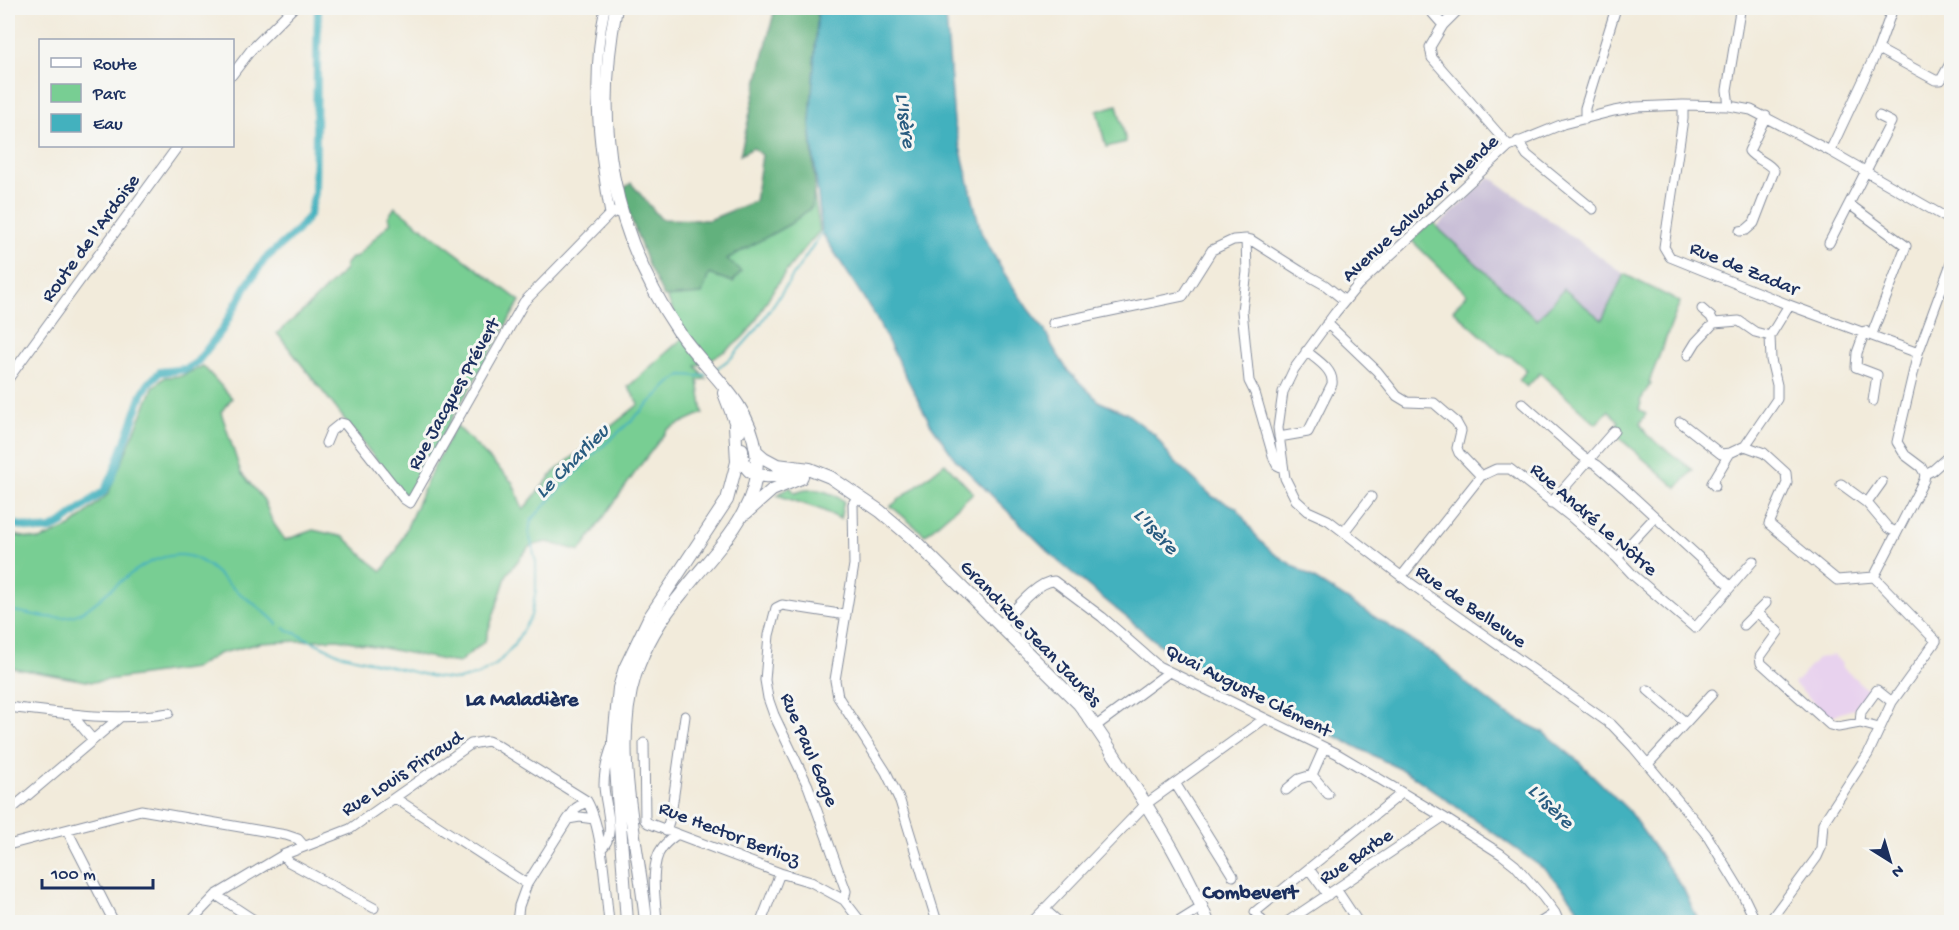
<svg xmlns="http://www.w3.org/2000/svg" width="1959" height="930" viewBox="0 0 1959 930" font-family="'Gochi Hand',sans-serif">
<rect width="100%" height="100%" fill="#f6f6f2"/>
<filter id="ink" filterUnits="userSpaceOnUse"><feTurbulence type="fractalNoise" baseFrequency=".0167" numOctaves="2"/><feDisplacementMap in="SourceGraphic" scale="12" xChannelSelector="R" yChannelSelector="G"/><feConvolveMatrix kernelMatrix="1 2 1 2 8 2 1 2 1" color-interpolation-filters="sRGB"/></filter>
<filter id="wash" filterUnits="userSpaceOnUse"><feTurbulence type="fractalNoise" baseFrequency=".008" numOctaves="4" result="noise"/><feDisplacementMap in="SourceGraphic" scale="24" xChannelSelector="R" yChannelSelector="G"/><feGaussianBlur stdDeviation="1.35" result="paint"/><feColorMatrix in="noise" values="0 0 0 0 0 0 0 0 0 0 0 0 0 0 0 0 0 1.4 0 .05"/><feComposite in="paint" operator="in"/></filter>
<g filter="url(#wash)">
<rect width="100%" height="100%" fill="#f2ebdb"/>
<path fill="#e8d2ee" d="M 1834,655 L 1842,664 L 1841,666 L 1869,691 L 1853,709 L 1829,717 L 1794,684 L 1818,658 Z"/>
<path fill="#c9bfd7" d="M 1490,177 L 1624,274 L 1602,320 L 1538,320 L 1437,227 Z"/>
<path fill="#78ce93" stroke="#4a7e78" stroke-width="1.5" d="M 1117,105 L 1126,142 L 1106,147 L 1097,111 Z
M 814,194 L 820,231 C 800,253 781,276 766,302 C 759,315 754,326 743,337 C 730,350 712,359 696,366 L 706,379 L 698,380 L 703,413 L 668,429 L 639,467 L 580,551 L 547,542 L 530,546 L 507,574 L 485,641 L 458,663 L 338,639 L 260,643 L 218,654 L 195,668 L 92,682 L 8,667 L 8,534 L 40,540 L 70,527 L 108,494 L 153,388 L 165,377 L 181,376 L 203,366 L 232,398 L 221,412 L 241,473 L 264,500 L 272,521 L 285,540 L 313,530 L 344,537 L 369,561 L 382,571 L 396,552 L 430,475 L 456,425 L 513,483 L 523,510 L 554,472 L 639,404 L 628,387 L 685,336 L 669,302 L 640,229 L 696,219 L 729,238 Z
M 395,207 L 520,301 L 409,493 L 403,494 L 277,333 L 303,311 L 345,270 L 345,265 L 351,258 L 355,258 L 391,222 L 388,217 Z
M 1433,220 L 1437,227 L 1537,320 L 1564,289 L 1602,320 L 1624,274 L 1680,302 L 1649,382 L 1651,383 L 1640,401 L 1641,403 L 1639,409 L 1646,414 L 1640,423 L 1647,435 L 1693,470 L 1677,488 L 1616,435 L 1615,427 L 1619,421 L 1608,411 L 1596,424 L 1540,373 L 1527,387 L 1519,380 L 1527,370 L 1510,356 L 1502,354 L 1453,310 L 1467,294 L 1411,240 Z
M 945,463 L 973,493 L 925,535 L 891,506 Z
M 790,487 L 795,493 C 814,486 827,490 844,501 L 840,519 L 822,510 L 777,495 Z"/>
<path fill="#62b17d" stroke="#3e706e" stroke-width="1.5" d="M 775,8 L 818,8 L 810,123 L 815,185 L 812,207 L 790,224 L 727,259 L 741,271 L 733,282 L 709,274 L 702,294 L 664,297 L 648,265 L 621,191 L 631,183 L 661,219 L 709,220 L 755,201 L 762,155 L 753,148 L 740,155 Z"/>
<path fill="#43b1be" stroke="#2f708e" stroke-width="1.5" d="M 818,8 L 949,8 L 946,16 L 954,122 L 981,232 L 1004,273 L 1028,309 L 1044,329 L 1053,347 L 1068,371 L 1100,402 L 1126,413 L 1155,435 L 1171,458 L 1213,497 L 1236,507 L 1259,540 L 1273,553 L 1440,658 L 1468,685 L 1503,712 L 1543,732 L 1578,761 L 1628,810 L 1683,888 L 1699,922 L 1587,922 L 1569,896 L 1547,871 L 1410,774 L 1170,653 L 1059,562 L 955,459 L 930,423 L 874,314 L 822,233 L 810,123 Z"/>
<g fill="none" stroke-linecap="round" stroke-linejoin="round">
<path stroke="#43b1be" stroke-width="2" d="M 715,370 L 732,357 L 757,329 L 823,231
M 8,610 C 27,613 52,621 71,616 C 89,612 105,593 120,582 C 141,565 172,546 199,560 C 212,566 223,580 234,589 C 249,601 265,610 277,624
M 284,628 L 339,654 L 434,677 L 458,680 L 478,675 L 497,664 L 514,645 L 531,616 L 536,590 L 536,562 L 529,533 L 531,520 L 595,453 L 630,422 L 670,383 L 682,375 L 698,376 L 707,374"/>
<path stroke="#43b1be" stroke-width="8" d="M 8,523 L 40,530 L 51,529 L 62,523 L 104,491 L 112,477 L 143,392 L 150,382 L 160,372 L 186,369 L 197,362 L 222,330 L 247,285 L 265,259 L 295,233 L 309,216 L 315,193 L 318,8"/>
</g>
</g>
<g filter="url(#ink)">
<g fill="none" stroke-linecap="round" stroke-linejoin="round">
<defs>
<path id="minor" d="M 605,8 C 590,75 598,146 610,214
M 1428,8 L 1443,25
M 1460,8 L 1443,25 L 1430,47 L 1432,58 L 1509,146
M 1878,49 L 1935,80 L 1941,80 L 1952,60
M 232,75 L 251,50 L 293,8
M 1683,105 L 1683,119 L 1664,247 L 1670,257 L 1789,305 L 1918,353
M 1729,106 L 1727,90 L 1740,11
M 1585,119 L 1585,108 L 1616,8
M 1518,141 L 1527,155 L 1593,209
M 1830,151 L 1878,49 L 1893,8
M 1740,231 L 1746,230 L 1754,223 L 1774,171 C 1769,162 1756,160 1749,151 L 1766,116
M 1246,239 L 1247,272 L 1242,310 L 1249,381 L 1255,393 L 1274,459 L 1277,465 L 1283,468
M 1829,243 L 1849,204
M 1702,309 L 1711,317 L 1714,323
M 1053,323 L 1183,296 L 1212,250 L 1233,240 L 1246,239 L 1251,240 L 1300,271 L 1325,285 L 1345,301
M 1327,323 L 1377,371 L 1397,396 L 1407,402 L 1434,403 L 1456,422 L 1461,431 L 1457,448 L 1459,453 L 1481,476
M 1865,331 L 1857,353 L 1856,367 L 1877,375 L 1873,401
M 1872,334 L 1906,246 L 1849,204 L 1891,122 L 1879,116
M 1688,355 L 1696,342 L 1714,323 L 1739,321 L 1755,332 L 1770,336
M 8,379 L 178,146
M 1522,403 L 1582,456 L 1597,465 L 1625,489 L 1730,586
M 1680,422 L 1721,454 L 1730,453 L 1745,446
M 1279,437 L 1308,432 L 1332,384 C 1334,370 1317,360 1306,351
M 326,443 L 331,431 L 341,423 L 345,424 L 404,499 L 410,503 L 524,302 L 610,214 L 620,211
M 1745,446 L 1764,453 L 1786,473 L 1787,483 L 1769,524 L 1837,580 L 1874,577
M 1745,446 L 1777,399 L 1777,385 L 1771,360 L 1770,336 L 1789,305
M 1925,474 L 1933,470 L 1952,453
M 1841,484 L 1867,503 L 1888,528 L 1896,532
M 1715,486 L 1712,483 L 1730,453
M 858,496 L 853,504 L 854,565 L 835,680 L 838,697 L 886,772 L 900,801 L 937,922
M 1551,503 L 1614,431
M 1867,503 L 1882,482
M 1344,532 L 1371,497
M 1617,558 L 1655,517
M 1401,577 L 1481,476 L 1496,469 L 1510,469 L 1571,517 L 1617,558 L 1633,575 L 1695,628 L 1753,561
M 1874,577 L 1924,480 L 1925,474 L 1921,467 L 1905,455 L 1897,442 L 1918,353 L 1952,261
M 1766,603 L 1757,612 L 1778,632 L 1760,657 L 1761,663 L 1830,725 L 1838,727 L 1860,723 L 1879,728
M 1001,624 C 1013,612 1037,581 1054,581 L 1102,617 L 1158,666 L 1336,753 L 1443,817 L 1501,854 L 1515,865 L 1543,897 L 1555,913 L 1559,922
M 1744,625 L 1757,612
M 1648,690 L 1686,723
M 8,707 C 62,713 114,722 169,713
M 72,715 L 93,740
M 1860,723 L 1861,712 L 1877,690 L 1892,702
M 1096,726 L 1169,672
M 644,743 L 645,820 L 648,823 L 780,873 L 811,882 L 844,900 L 861,922
M 1324,748 L 1312,775 L 1328,794
M 1648,764 L 1712,694
M 1175,783 L 1233,876
M 1286,790 L 1299,779 L 1312,775
M 395,798 L 527,884
M 8,812 L 119,718
M 568,819 L 580,817 L 594,819
M 67,830 L 114,922
M 666,831 L 671,815 L 685,716
M 8,845 L 141,810 L 286,835 L 298,839 L 304,846
M 601,849 C 618,835 604,804 604,785 C 604,770 608,756 613,743
M 283,855 L 289,862 L 374,908
M 1309,869 L 1328,895
M 1336,889 L 1358,922
M 216,895 L 257,922
M 844,900 L 846,891 L 808,786 L 774,715 L 768,698 L 765,680 L 769,635 L 776,608 L 782,605 L 846,615
M 1044,909 L 1059,922
M 190,922 L 216,895 L 283,855 L 350,829 L 471,744 L 488,741 L 497,745 L 587,801 C 603,829 605,889 609,922
M 517,922 L 519,906 L 527,884 L 568,819 L 576,808 L 587,801
M 657,922 C 656,902 649,864 662,848 C 665,843 671,839 676,835
M 761,922 L 780,873
M 1032,922 L 1146,804 L 1264,719
M 1178,922 L 1202,907
M 1263,922 L 1255,912 L 1402,793
M 1287,922 L 1443,817
M 1541,922 L 1555,913
M 1756,922 L 1742,893 L 1706,834 L 1634,748 L 1612,725 L 1410,583 L 1328,520 L 1308,511 L 1296,500 L 1285,478 L 1278,428 L 1283,392 L 1294,369 L 1335,313 L 1358,285 L 1509,146 L 1563,124 L 1614,111 L 1636,107 L 1683,105 L 1729,106 L 1751,110 L 1830,151 L 1952,221
M 1769,922 L 1817,857 L 1821,848 L 1823,823 L 1868,754 L 1892,702 L 1936,641 L 1874,577"/>
<path id="major" d="M 616,8 C 593,126 611,231 679,332 C 706,372 749,400 756,451 C 764,509 714,551 682,593 C 662,617 645,645 635,675 C 611,751 639,845 646,922
M 724,393 L 739,432
M 742,449 C 743,489 776,472 802,476
M 756,451 L 764,458 L 777,465 L 810,469 L 830,477 L 880,511 L 913,539 L 1079,704 C 1098,729 1114,755 1131,781 C 1160,826 1188,872 1208,922
M 746,513 L 772,490 L 801,478
M 627,922 L 614,740 L 619,688 L 625,668 L 649,618 L 727,500 L 737,462 L 735,425"/>
</defs>
<use href="#minor" stroke="#868d9c" stroke-width="11"/>
<use href="#major" stroke="#868d9c" stroke-width="14"/>
<use href="#minor" stroke="#fff" stroke-width="9"/>
<use href="#major" stroke="#fff" stroke-width="12"/>
</g>
</g>
<g text-anchor="middle" stroke-width="6" stroke-linejoin="round" paint-order="stroke">
<g font-size="20" fill="#1b2f5e" stroke="#f6f6f2">
<text transform="translate(1419 207) rotate(-43)" y="7">Avenue Salvador Allende</text>
<text transform="translate(89 237) rotate(-54)" y="7">Route de l'Ardoise</text>
<text transform="translate(1745 267) rotate(22)" y="7">Rue de Zadar</text>
<text transform="translate(452 393) rotate(-61)" y="7">Rue Jacques Prévert</text>
<text transform="translate(1595 518) rotate(41)" y="7">Rue André Le Nôtre</text>
<text transform="translate(1472 605) rotate(35)" y="7">Rue de Bellevue</text>
<text transform="translate(1032 632) rotate(46)" y="7">Grand'Rue Jean Jaurès</text>
<text transform="translate(1249 689) rotate(27)" y="7">Quai Auguste Clément</text>
<text transform="translate(811 749) rotate(67)" y="7">Rue Paul Gage</text>
<text transform="translate(401 772) rotate(-33)" y="7">Rue Louis Pirraud</text>
<text transform="translate(730 832) rotate(21)" y="7">Rue Hector Berlioz</text>
<text transform="translate(1355 855) rotate(-34)" y="7">Rue Barbe</text>
</g>
<g font-size="21" font-style="italic" fill="#295c80" stroke="#f6f6f2">
<text transform="translate(907 120) rotate(82)" y="7">L'Isère</text>
<text transform="translate(571 460) rotate(-45)" y="7">Le Charlieu</text>
<text transform="translate(1157 530) rotate(47)" y="7">L'Isère</text>
<text transform="translate(1552 805) rotate(44)" y="7">L'Isère</text>
</g>
<g font-size="21" font-weight="bold" fill="#1b2f5e" stroke="#f6f6f2">
<text x="522" y="705">La Maladière</text>
<text x="1250" y="898">Combevert</text>
</g>
</g>
<rect width="1959" height="930" fill="none" stroke="#f6f6f2" stroke-width="30"/>
<rect x="39" y="39" width="195" height="108" fill="#f6f6f2" stroke="#9ea6b7" stroke-width="1.5"/>
<rect x="51" y="58" width="30" height="9" fill="#ffffff" stroke="#9ea6b7" stroke-width="1.5"/>
<text x="93" y="69" font-size="18" fill="#1b2f5e">Route</text>
<rect x="51" y="84" width="30" height="18" fill="#78ce93" stroke="#9ea6b7" stroke-width="1.5"/>
<text x="93" y="99" font-size="18" fill="#1b2f5e">Parc</text>
<rect x="51" y="114" width="30" height="18" fill="#43b1be" stroke="#9ea6b7" stroke-width="1.5"/>
<text x="93" y="129" font-size="18" fill="#1b2f5e">Eau</text>
<g transform="translate(1890 861) rotate(143)" stroke="#f6f6f2" stroke-width="4.5" paint-order="stroke">
<path d="M0-4.5L10 22L0 15L-10 22Z" fill="#1b2f5e"/>
<text y="-9" font-size="16" font-weight="bold" text-anchor="middle" fill="#1b2f5e">N</text>
</g>
<path d="M42 879v9h111v-9" fill="none" stroke="#1b2f5e" stroke-width="3"/>
<text x="51" y="879" font-size="18" fill="#1b2f5e" stroke="#f6f6f2" stroke-width="4.5" paint-order="stroke">100 m</text>
</svg>
